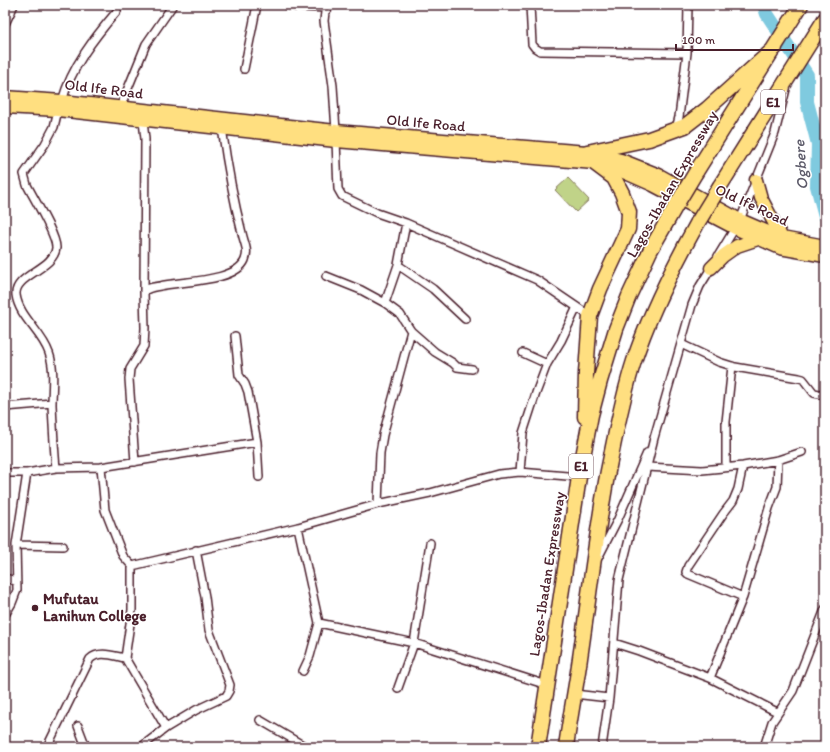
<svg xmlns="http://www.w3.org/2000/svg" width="830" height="752" viewBox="0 0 830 752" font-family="Itim,sans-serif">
<rect width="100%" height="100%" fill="#fff"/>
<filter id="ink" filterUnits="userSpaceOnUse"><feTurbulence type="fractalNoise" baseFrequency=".025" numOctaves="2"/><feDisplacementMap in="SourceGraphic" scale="8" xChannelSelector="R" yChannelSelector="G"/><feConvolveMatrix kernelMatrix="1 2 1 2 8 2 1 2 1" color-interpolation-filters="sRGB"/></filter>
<g filter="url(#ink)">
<path fill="#c0d388" stroke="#85795a" d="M 568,178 L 589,200 L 576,212 L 555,190 Z"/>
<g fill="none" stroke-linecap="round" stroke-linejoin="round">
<path stroke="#7fcadf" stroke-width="14" d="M 764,5 L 767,14 L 807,75 L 807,102 L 818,144 L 817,186 L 825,216"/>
<defs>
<path id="street" d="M 6,5 L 11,12
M 287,5 L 299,7 L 328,8
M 331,5 L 325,12 L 324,21 L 333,86 L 336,131
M 530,5 L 532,44 L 535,48 L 540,51 L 687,53
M 5,24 L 14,5
M 244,69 L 257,5
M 62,101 C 72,66 94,38 117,11
M 120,108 L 146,44 L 173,5
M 143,121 L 145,139 L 144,292
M 675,129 L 677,125 L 679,117 L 687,53 L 688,5
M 336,141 L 338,189 L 342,196 L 377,213 L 406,223 L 537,280 L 590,316
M 740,220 L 775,133 L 786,89
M 718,256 L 735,228
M 398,265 L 433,289 L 465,319
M 326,276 L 361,290 L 385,303 L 400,314 L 411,331 L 435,352 L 453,363 L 457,367 L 472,369
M 385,303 L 398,265 L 406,223
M 235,336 L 239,375 L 245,384 L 248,392 L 257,442 L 259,477
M 681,344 L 719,362 L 735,367 L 799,378 L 803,379 L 814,393 L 825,395
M 523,353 L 547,364
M 5,407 L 52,403
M 135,462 L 129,379 L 130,369 L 144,346 L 145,328 L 144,292 C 148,287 154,287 160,286 C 181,281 236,282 245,260 C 249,250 244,243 242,233 C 233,198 227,164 222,128
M 726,466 L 726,422 L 732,366
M 101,467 L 105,510 L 123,556 L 132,566 L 132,610 L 125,658 L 166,728
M 647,467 L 702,470 L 743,466 L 778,460 L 802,452
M 56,468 C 54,447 53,426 52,405 C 52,388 55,369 49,353 C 42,332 19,317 16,295 C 14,275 54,269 56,248 C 57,236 33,197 27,185 L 24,174 L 45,144 L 54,127 L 58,110
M 520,472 L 523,433 L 536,393 L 547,364 L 561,341 L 577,307
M 5,473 L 27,473 L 56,468 L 101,467 L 257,442
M 378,504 L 380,453 L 383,435 L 411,331
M 298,527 L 319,623 L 310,656 L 303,671
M 16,545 L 63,546
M 598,558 L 618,519 L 647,453
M 132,566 L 298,527 L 378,504 L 430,493 L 499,474 L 520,472 L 579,477
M 5,578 L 16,581
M 743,597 L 688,574 L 686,572 L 688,566 L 723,514 L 733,501 L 738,489 L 743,466
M 5,615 L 12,603 L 17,590 L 16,545 L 27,473
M 319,623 L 414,643 L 547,685
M 614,643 L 639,651 L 710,678 L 777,712
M 710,678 L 743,597 L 769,508 L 777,487 L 778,460
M 398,688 L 414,643 L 430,543
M 574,694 L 609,698
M 260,720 L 306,747
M 78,726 L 86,747
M 47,747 L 90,659 C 99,650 114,656 125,658
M 141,747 L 166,728 L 196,710 L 226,696 L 229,691 L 230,685 L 209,630 L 205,597 L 196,550
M 602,747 L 609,698 L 619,580 L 654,438 L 692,305 L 700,286 L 713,265
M 764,747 L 772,722 L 793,691 L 825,609"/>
<path id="primary" d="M 5,97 L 62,101 L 336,131 L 587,152 L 621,160 L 659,175 L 740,220 L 782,238 L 825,246
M 5,107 L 58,110 L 336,141 L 594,163 L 619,170 L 653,185 L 735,228 L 780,248 L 825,256
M 756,180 L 761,198 L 782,238
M 711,268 L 723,256 L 737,246 L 758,239"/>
<path id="highway" d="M 587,152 L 649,139 L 685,126 L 707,109 L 775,48
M 696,172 L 801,5
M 720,186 L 825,19
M 585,417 L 586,373 L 590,316 L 600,289 L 628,229 L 629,212 L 622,193 L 614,178 L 594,163
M 538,747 L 579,477 L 591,415 L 600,381 L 616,329 L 629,296 L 650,251 L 678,202
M 566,747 C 570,717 576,687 580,658 C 589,597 596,536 607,476 C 615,437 622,398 634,361 C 650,312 673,267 698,222"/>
</defs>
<use href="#street" stroke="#4a1f2b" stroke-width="10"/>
<use href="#primary" stroke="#4a1f2b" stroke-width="15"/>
<use href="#highway" stroke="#4a1f2b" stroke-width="17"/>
<use href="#street" stroke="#fff" stroke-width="7"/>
<use href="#primary" stroke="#ffdf80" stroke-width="12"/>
<use href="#highway" stroke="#ffdf80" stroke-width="14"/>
<defs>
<path id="highway-bridge" d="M 678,202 L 696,172
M 698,222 L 720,186"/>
</defs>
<use href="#highway-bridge" stroke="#4a1f2b" stroke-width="17" stroke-linecap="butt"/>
<use href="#highway-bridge" stroke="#ffdf80" stroke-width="14"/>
</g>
</g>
<circle fill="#4a1f2b" stroke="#fff" stroke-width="1.5" cx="35" cy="608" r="4"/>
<g text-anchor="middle" stroke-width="3" stroke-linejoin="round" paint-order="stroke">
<g fill="#fff" stroke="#80626b" stroke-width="1">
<rect x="761" y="90" width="24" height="24" rx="3"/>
<rect x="569" y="454" width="24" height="24" rx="3"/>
</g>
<g font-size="14" font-weight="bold" fill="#4a1f2b">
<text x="773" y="107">E1</text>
<text x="581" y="471">E1</text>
</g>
<g font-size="15" fill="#4a1f2b" stroke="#fff">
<text transform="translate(104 89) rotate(7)" y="5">Old Ife Road</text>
<text transform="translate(426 123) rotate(5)" y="5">Old Ife Road</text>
<text transform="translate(672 184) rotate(-60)" y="5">Lagos-Ibadan Expressway</text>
<text transform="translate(752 205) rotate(25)" y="5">Old Ife Road</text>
<text transform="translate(547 574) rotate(-81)" y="5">Lagos-Ibadan Expressway</text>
</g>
<g font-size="15" font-weight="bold" fill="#4a1f2b" stroke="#fff" text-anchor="start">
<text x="43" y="604">Mufutau<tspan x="43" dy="17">Lanihun College</tspan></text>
</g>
<g font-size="16" font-style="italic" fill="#5d5b6a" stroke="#fff">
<text transform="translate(800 165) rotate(-94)" y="6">Ogbere</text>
</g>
</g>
<rect width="830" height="752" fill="none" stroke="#fff" stroke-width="20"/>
<rect x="10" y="10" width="810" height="732" fill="none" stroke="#4a1f2b" stroke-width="1.5" filter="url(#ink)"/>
<path d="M676 44v6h117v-6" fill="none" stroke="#4a1f2b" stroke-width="2"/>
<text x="682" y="44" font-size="12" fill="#4a1f2b" stroke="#ffffff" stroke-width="3" paint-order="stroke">100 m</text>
</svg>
